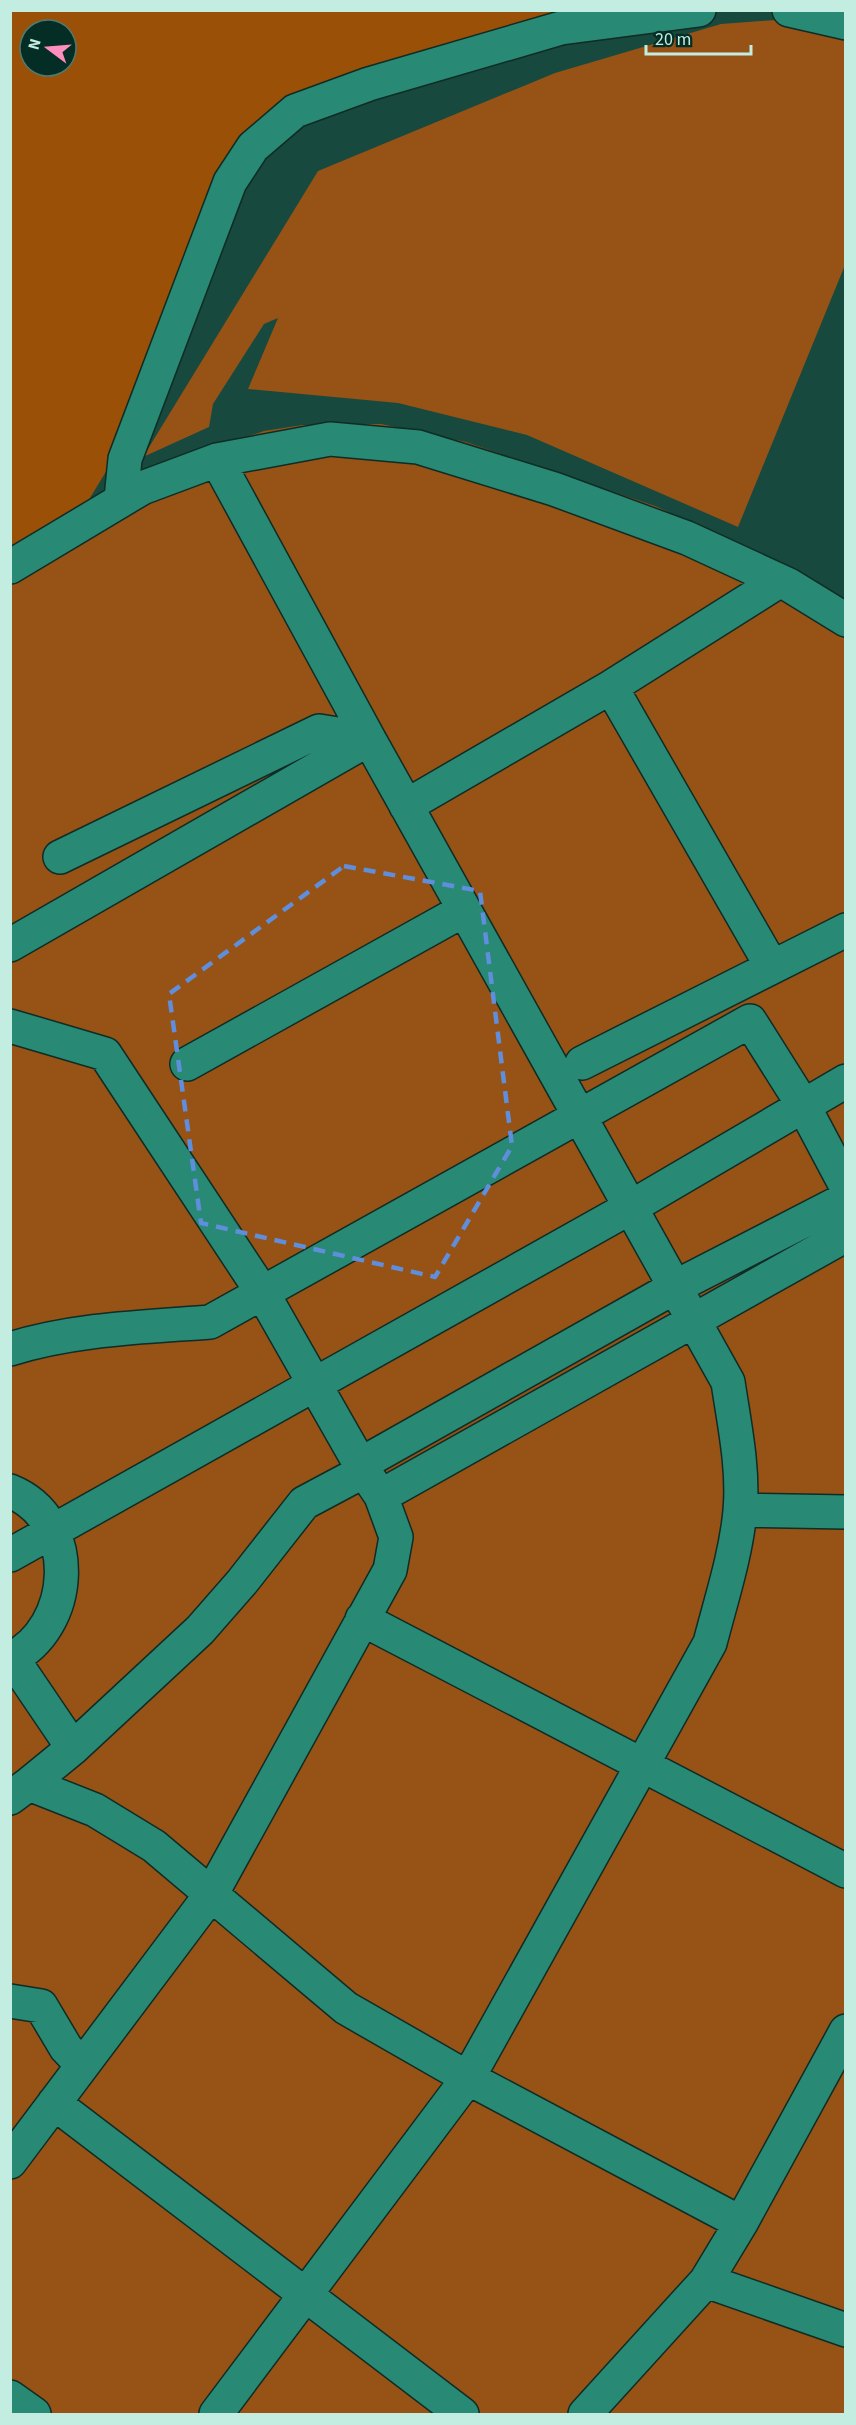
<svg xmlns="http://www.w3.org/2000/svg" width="856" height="2425" viewBox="0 0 856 2425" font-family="'Source Sans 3',sans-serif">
<rect width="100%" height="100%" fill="#17493e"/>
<path fill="#975216" d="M 789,19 L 845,27 L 845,265 L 738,527 L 527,435 L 398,403 L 248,389 L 278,318 L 264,324 L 213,404 L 209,427 L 143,457 L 318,171 L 555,73 L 721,24 Z
M 381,424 L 466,442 L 655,506 L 779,562 L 845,603 L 845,2414 L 11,2414 L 11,555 L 226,444 L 264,431 L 303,425 Z"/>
<path fill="#9b5007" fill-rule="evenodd" d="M 11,11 L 632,11 L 280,108 L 115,457 L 85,506 L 11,555 ZM 30,30 L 66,30 L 66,66 L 30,66 Z"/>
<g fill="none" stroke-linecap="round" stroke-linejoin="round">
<defs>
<path id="minor" d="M 789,10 L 846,23
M 121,499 L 125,459 L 230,182 L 253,147 L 295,111 L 369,84 L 561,28 L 699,10
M 10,567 L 142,488 L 217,460 L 330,439 L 418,447 L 554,489 L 687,538 L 789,585 L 846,620
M 611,687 L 772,967
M 406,806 L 611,687 L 779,581
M 60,857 L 319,731 L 369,739
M 10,945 L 369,739
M 10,1026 L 105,1054 L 262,1292 L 364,1471 L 381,1496 L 396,1537 L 390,1570 L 212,1893 L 10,2162
M 582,1063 L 846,930
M 187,1064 L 464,910
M 10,1349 C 74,1329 144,1327 210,1322 L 750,1021 L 803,1105 L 846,1186
M 361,1464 L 675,1287 L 846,1199
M 10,1491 C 82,1520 75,1628 10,1659
M 381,1496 L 846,1235
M 740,1510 L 846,1512
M 10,1555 L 631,1207 L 846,1081
M 362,1619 L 846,1871
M 10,1655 L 73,1748
M 29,1784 L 73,1748 L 200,1630 L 242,1582 L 304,1503 L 364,1471
M 10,1798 L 29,1784 L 95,1810 L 154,1846 L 346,2008 L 468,2078 L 741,2223
M 10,2001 L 41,2006 L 66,2048 L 82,2065
M 54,2103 L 462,2414
M 706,2281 L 846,2330
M 10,2397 L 34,2414
M 216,2414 L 468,2078 L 710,1643 C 721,1600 736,1555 740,1511 C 744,1469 734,1423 728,1382 L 369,739 L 217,460
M 585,2414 L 706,2281 L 741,2223 L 846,2031"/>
</defs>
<use href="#minor" stroke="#0f2c25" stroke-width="36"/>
<use href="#minor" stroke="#288974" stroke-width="33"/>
</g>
<path fill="none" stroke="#5f8edc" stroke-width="4.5" stroke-dasharray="12 8" stroke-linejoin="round" d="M 344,866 L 480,891 L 512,1146 L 435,1277 L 201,1223 L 169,994 Z"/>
<rect width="856" height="2425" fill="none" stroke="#c3ede1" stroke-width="24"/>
<g transform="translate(48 48) rotate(286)"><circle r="28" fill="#042d25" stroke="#507a70" stroke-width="1.5"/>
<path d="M0-4.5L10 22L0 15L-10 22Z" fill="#fe8ebc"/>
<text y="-9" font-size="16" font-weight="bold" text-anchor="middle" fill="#c3ede1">N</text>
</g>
<path d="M646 45v9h105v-9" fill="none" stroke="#c3ede1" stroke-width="3"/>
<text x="655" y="45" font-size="18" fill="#c3ede1" stroke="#042d25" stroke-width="4.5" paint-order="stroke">20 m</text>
</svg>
